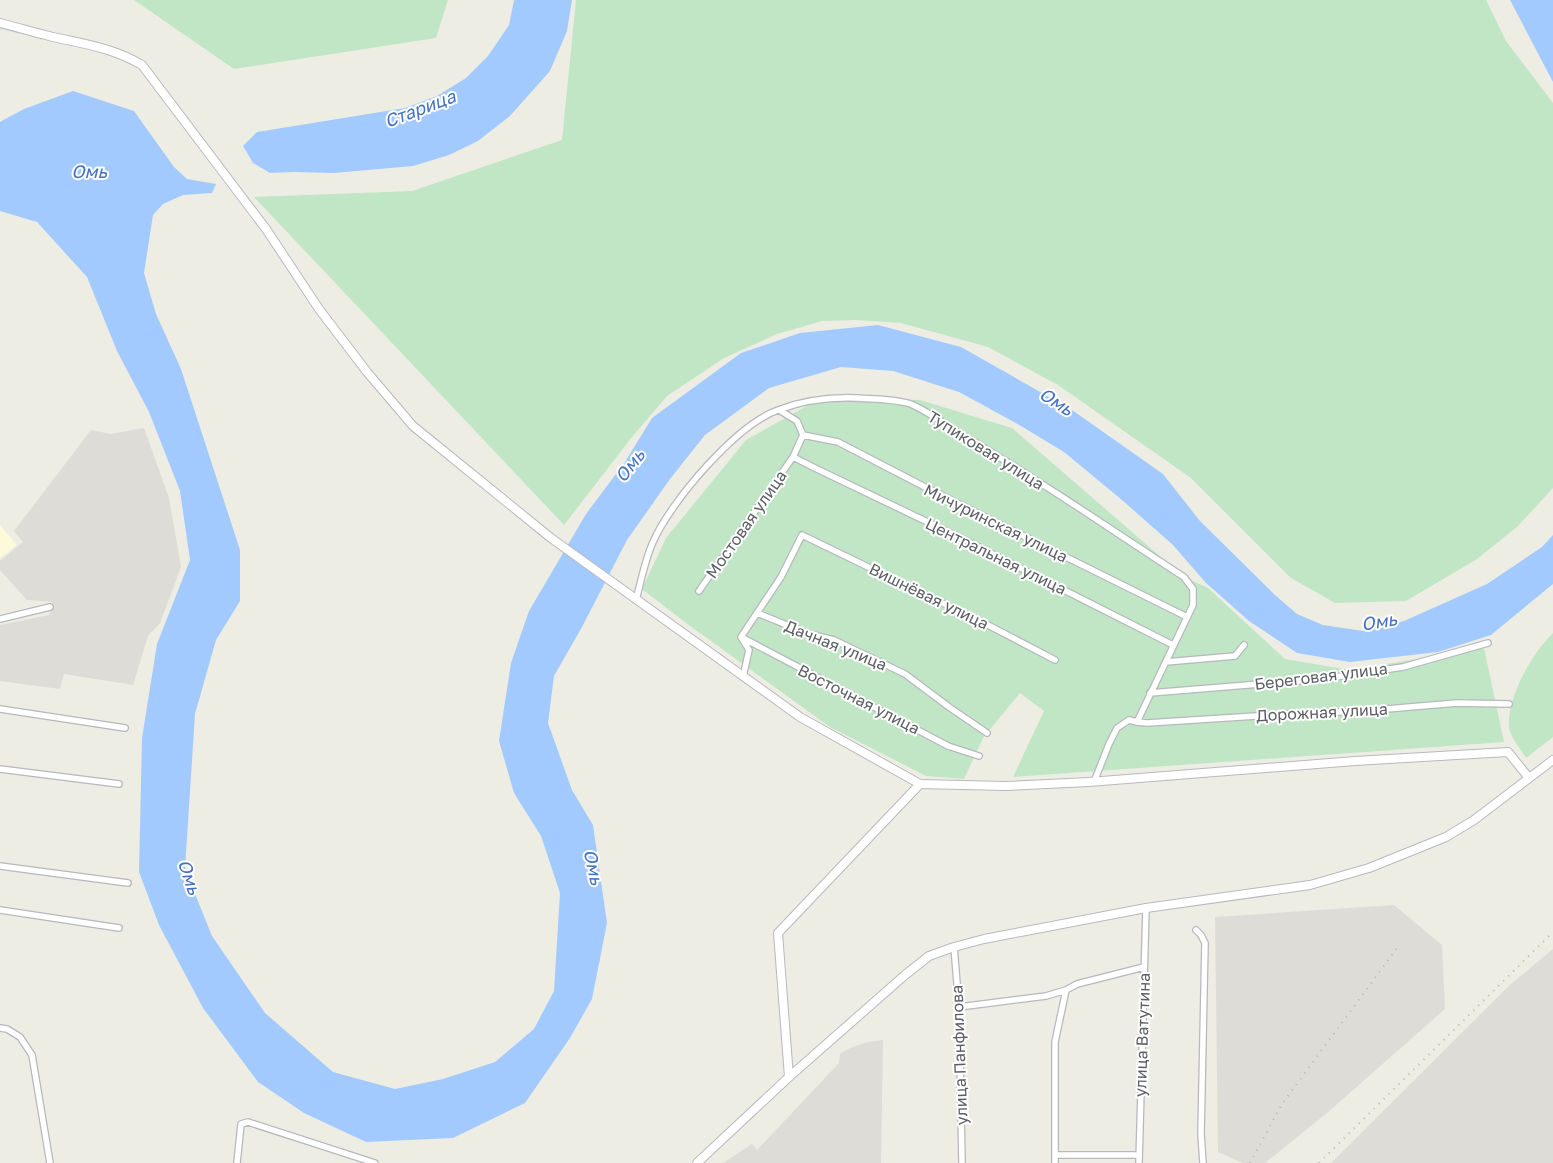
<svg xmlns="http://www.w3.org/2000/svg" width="1553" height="1163" viewBox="0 0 1553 1163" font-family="'Golos Text',sans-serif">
<rect width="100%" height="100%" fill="#eeede4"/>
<path fill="#fdfad9" d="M 0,525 L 17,545 L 0,558 Z"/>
<path fill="#dddcd6" d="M 144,428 L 169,498 L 181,567 L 160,623 L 148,636 L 133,685 L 64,674 L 60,689 L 0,681 L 0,625 L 49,615 L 53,602 L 27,600 L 0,570 L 0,561 L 23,542 L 14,531 L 91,430 L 111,434 Z
M 1394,905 L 1442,945 L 1445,1009 L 1327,1113 L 1265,1163 L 1243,1163 L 1218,1152 L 1215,917 Z
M 1553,949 L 1553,1163 L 1331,1163 L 1511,984 Z
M 883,1040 L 881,1163 L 723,1163 L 752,1144 L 757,1150 L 839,1063 L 840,1054 L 850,1048 L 868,1042 Z"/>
<path fill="#c0e6c5" d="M 134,0 L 448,0 L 436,38 L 234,69 Z
M 576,0 L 1486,0 L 1506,41 L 1553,103 L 1553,488 L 1518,526 L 1477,559 L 1406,601 L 1335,603 L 1291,578 L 1191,478 L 1058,385 L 988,347 L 901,323 L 857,320 L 822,321 L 777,334 L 724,358 L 667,396 L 632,437 L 564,525 L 254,197 L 412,191 L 562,140 Z
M 823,397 L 920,400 L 1012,428 L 1184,577 L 1208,588 L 1285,659 L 1350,670 L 1484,648 L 1504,742 L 1013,777 L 1044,711 L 1020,693 L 983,738 L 964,779 L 926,776 L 830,727 L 686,623 L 642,589 L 666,538 L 746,440 Z
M 1553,633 L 1553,737 L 1526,758 C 1522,751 1510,736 1509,728 C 1506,699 1532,653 1553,633 Z"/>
<path fill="#a3cafe" d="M 514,0 L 572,0 L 567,31 L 550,71 L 510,116 L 478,141 L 449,155 L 413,166 L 334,173 L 293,172 L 270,173 L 253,163 L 243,146 L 257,132 L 405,108 L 437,96 L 466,78 L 488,56 L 509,25 Z
M 1510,0 L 1553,0 L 1553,82 Z
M 73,91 L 134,111 L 174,167 L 187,179 L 216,184 L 212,193 L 183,195 L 163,204 L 153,215 L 144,273 L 156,314 L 181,369 L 240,550 L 240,601 L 216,640 L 195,714 L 185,869 L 212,936 L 265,1013 L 333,1072 L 395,1089 L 443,1079 L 495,1062 L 534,1029 L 554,991 L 560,893 L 541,836 L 514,793 L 499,741 L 511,663 L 529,611 L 586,514 L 625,462 L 652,418 L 741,353 L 800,333 L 878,325 L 961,347 L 1072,410 L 1163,474 L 1200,521 L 1275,595 L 1297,614 L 1323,625 L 1363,631 L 1404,621 L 1487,584 L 1542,547 L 1553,535 L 1553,584 L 1491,635 L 1438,652 L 1350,662 L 1297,653 L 1249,621 L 1206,583 L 1173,545 L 1122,500 L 1064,452 L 1021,426 L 959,392 L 893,371 L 841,367 L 769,388 L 705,435 L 670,479 L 627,540 L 582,627 L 554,676 L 548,723 L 572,790 L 593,825 L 607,923 L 592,999 L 570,1038 L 525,1103 L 453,1138 L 366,1142 L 304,1113 L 258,1082 L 203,1008 L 159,925 L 139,872 L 142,738 L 157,644 L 190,560 L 180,491 L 149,412 L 117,351 L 87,277 L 37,222 L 0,211 L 0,122 L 24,109 Z"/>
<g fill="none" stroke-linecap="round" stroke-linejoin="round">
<defs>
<path id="street" d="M 779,410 L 797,421 L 803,435 L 793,457 L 817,469 L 965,540 L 1173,645
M 803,435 L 838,442 L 923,486 L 1187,617
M 699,591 L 793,457
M 636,600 C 641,581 645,560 653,542 C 671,501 736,425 778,410 C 802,401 831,397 857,398 C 871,399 900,399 913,405 C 932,414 952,429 971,440 C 1044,483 1113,531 1184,577 L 1193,589 L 1193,605 L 1137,722 L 1129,720 L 1117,728 L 1109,744 L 1094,782
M 757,613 L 809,634 L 834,640 L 905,674 L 949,707 L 987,733
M 0,619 L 50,607
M 743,638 L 948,746 L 979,756
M 1166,662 L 1235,656 L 1244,645
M 743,677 L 749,650 L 741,637 L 781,577 L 802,535 L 988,625 L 1055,660
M 1150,693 L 1322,679 L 1403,667 L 1488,643
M 0,709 L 125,728
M 1137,722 L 1147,723 L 1287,714 L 1363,711 L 1457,703 L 1509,704
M 0,769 L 119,784
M 0,866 L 128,883
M 0,910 L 119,928
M 1196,930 L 1201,935 L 1205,943 L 1201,1134 L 1203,1163
M 954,947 L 959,1007 L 962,1163
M 959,1007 L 1046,996 L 1066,990 L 1077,984 L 1144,967
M 0,1028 L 7,1029 L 20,1037 L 32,1055 L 50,1163
M 1055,1155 L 1139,1155
M 237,1163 L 241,1124 L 248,1122 L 375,1163
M 1055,1163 L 1055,1042 L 1066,990
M 1139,1163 L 1146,908"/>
<path id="secondary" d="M 0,23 C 16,27 33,32 49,36 C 83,44 111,47 142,65 L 266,229 L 319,309 L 367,372 L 413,426 L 551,538 L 800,717 L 920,784 L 1005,786 L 1089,782 L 1355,761 L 1508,752 L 1529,778
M 789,1077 L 778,933 L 920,784
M 697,1163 L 789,1077 L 905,975 L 929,956 L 954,947 L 984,939 L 1146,908 L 1310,885 L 1369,868 L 1446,837 L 1474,820 L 1553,760"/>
</defs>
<use href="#street" stroke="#b6b8be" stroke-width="8"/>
<use href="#secondary" stroke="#b7b9c0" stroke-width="10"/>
<use href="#street" stroke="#fff" stroke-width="5.5"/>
<use href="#secondary" stroke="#fff" stroke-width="8"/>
<path stroke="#b4b5b5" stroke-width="2" stroke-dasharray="1 6" stroke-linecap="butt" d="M 1250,1163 L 1282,1104 L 1397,948
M 1319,1163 L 1553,932"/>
</g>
<g text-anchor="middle" stroke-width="4" stroke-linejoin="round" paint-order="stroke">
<g font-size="16" fill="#5c5e64" stroke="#fff">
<text transform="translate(986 450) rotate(32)" y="6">Тупиковая улица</text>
<text transform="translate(996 523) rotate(26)" y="6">Мичуринская улица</text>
<text transform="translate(746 524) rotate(-55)" y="6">Мостовая улица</text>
<text transform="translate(996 556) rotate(26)" y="6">Центральная улица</text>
<text transform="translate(929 596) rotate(26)" y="6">Вишнёвая улица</text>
<text transform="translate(836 645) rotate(22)" y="6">Дачная улица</text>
<text transform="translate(1321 676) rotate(-7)" y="6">Береговая улица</text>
<text transform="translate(859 699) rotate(27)" y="6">Восточная улица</text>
<text transform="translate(1322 712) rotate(-3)" y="6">Дорожная улица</text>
<text transform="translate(1142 1035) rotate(-88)" y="6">улица Ватутина</text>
<text transform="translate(959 1055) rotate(-92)" y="6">улица Панфилова</text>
</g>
<g font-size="18" font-style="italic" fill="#4571c2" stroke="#fff">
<text transform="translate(420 109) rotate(-21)" y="6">Старица</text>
<text x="89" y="178">Омь</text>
<text transform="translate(1056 402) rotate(33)" y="6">Омь</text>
<text transform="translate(630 466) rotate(-52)" y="6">Омь</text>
<text transform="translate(1379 622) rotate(-9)" y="6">Омь</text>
<text transform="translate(593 867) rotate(78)" y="6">Омь</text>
<text transform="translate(189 877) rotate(71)" y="6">Омь</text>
</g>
</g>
</svg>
